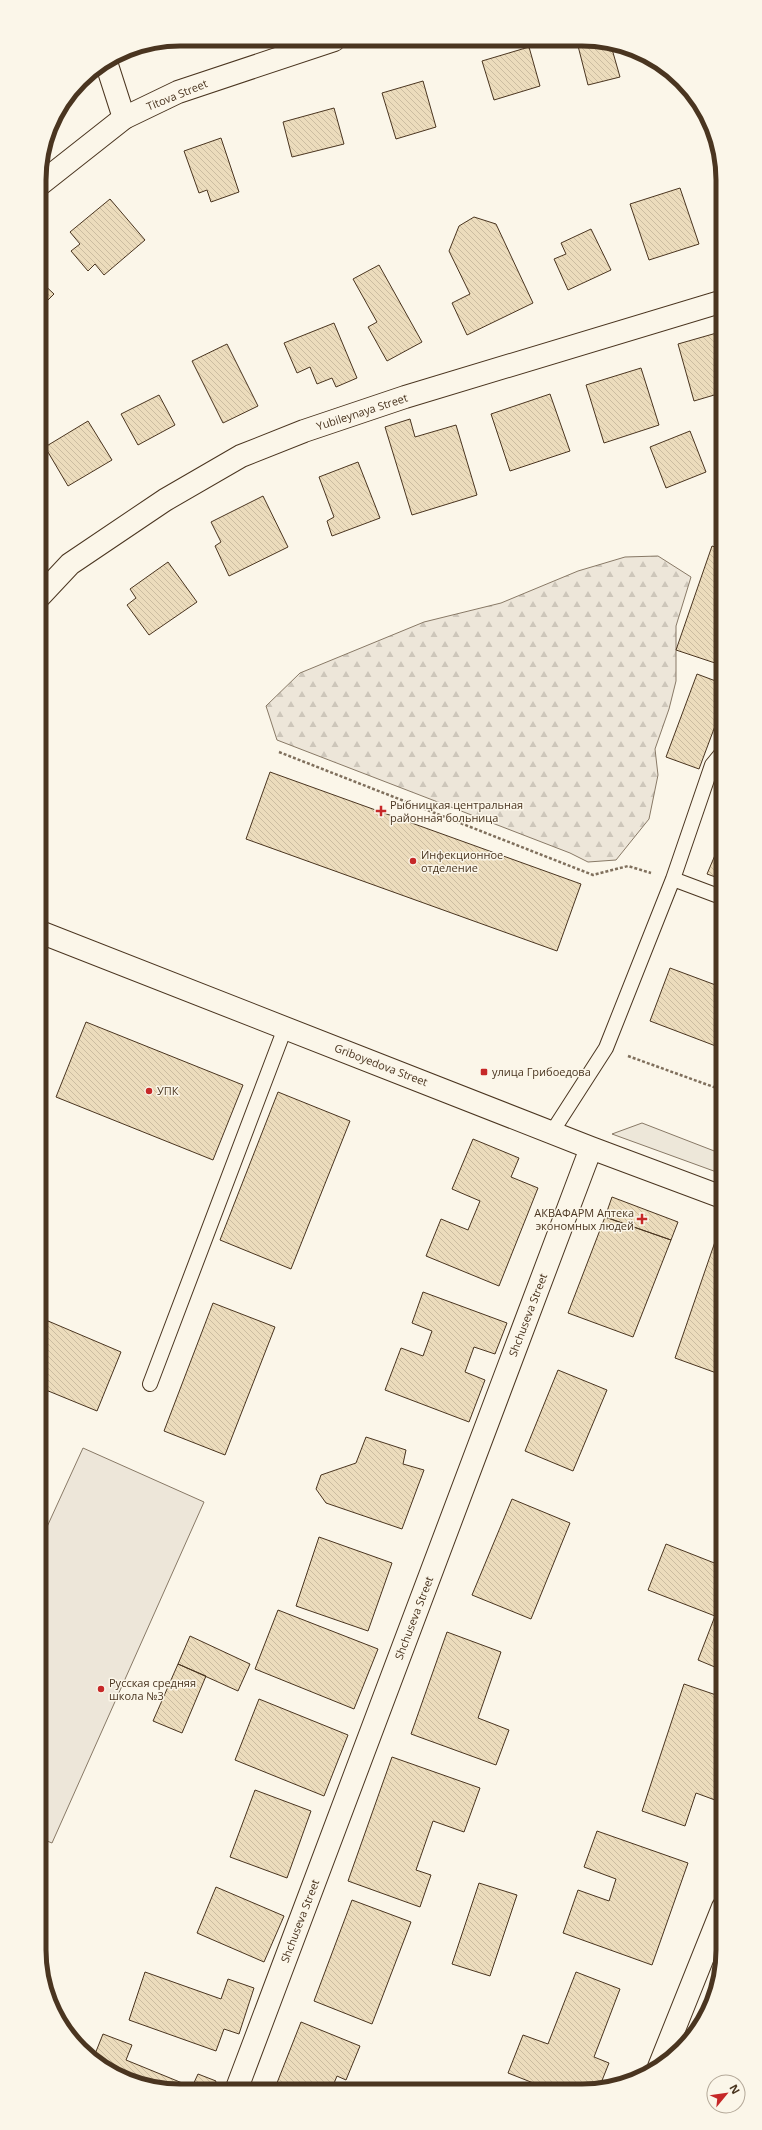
<svg xmlns="http://www.w3.org/2000/svg" width="762" height="2130" viewBox="0 0 762 2130" font-family="'Open Sans',sans-serif">
<defs>
<pattern id="forest-firs" width="22" height="20" patternUnits="userSpaceOnUse"><rect width="22" height="20" fill="#ede6d9"/><path d="M5 1l3.5 6h-7zM16 11l3.5 6h-7z" fill="#cdc6ba"/></pattern>
<pattern id="building-back-hatch" width="6" height="6" patternUnits="userSpaceOnUse"><rect width="6" height="6" fill="#ecdcbc"/><path d="M-1 5l2 2M0 0l6 6M5-1l2 2" fill="none" stroke="#ccbda1"/></pattern>
</defs>
<rect width="100%" height="100%" fill="#fbf6e9"/>
<path fill="url(#forest-firs)" stroke="#887966" d="M 658,556 L 691,577 L 676,626 L 676,681 L 669,709 L 655,749 L 658,775 L 649,819 L 616,860 L 588,862 L 570,853 L 277,740 L 266,706 L 300,673 L 424,622 L 501,603 L 578,571 L 625,557 Z"/>
<path fill="#ede6d9" stroke="#887966" d="M 83,1448 L 204,1502 L 52,1843 L 42,1839 L 41,1540 Z"/>
<path fill="#ede7d9" stroke="#887966" d="M 642,1123 L 722,1154 L 722,1174 L 612,1134 Z"/>
<path fill="url(#building-back-hatch)" stroke="#4a3520" d="M 577,42 L 610,42 L 620,77 L 588,85 Z
M 529,47 L 540,86 L 494,100 L 482,61 Z
M 423,81 L 436,127 L 396,139 L 382,93 Z
M 334,108 L 344,144 L 292,157 L 283,122 Z
M 221,138 L 239,192 L 211,202 L 207,190 L 199,193 L 184,151 Z
M 680,188 L 699,244 L 649,260 L 630,204 Z
M 110,199 L 145,240 L 104,275 L 95,264 L 88,271 L 71,251 L 80,244 L 70,232 Z
M 474,217 L 496,224 L 533,303 L 467,335 L 452,303 L 470,294 L 449,251 L 459,226 Z
M 591,229 L 611,270 L 568,290 L 554,259 L 566,254 L 561,243 Z
M 379,265 L 422,342 L 387,361 L 368,327 L 377,322 L 353,279 Z
M 39,280 L 54,294 L 40,308 Z
M 334,323 L 357,378 L 336,387 L 332,378 L 317,384 L 310,367 L 297,373 L 284,343 Z
M 720,332 L 721,393 L 694,401 L 678,344 Z
M 227,344 L 258,406 L 223,423 L 192,361 Z
M 641,368 L 659,425 L 604,443 L 586,385 Z
M 550,394 L 570,451 L 510,471 L 491,414 Z
M 159,395 L 175,425 L 138,445 L 121,414 Z
M 410,419 L 415,437 L 456,425 L 477,495 L 412,515 L 385,427 Z
M 88,421 L 112,460 L 68,486 L 45,447 Z
M 690,431 L 706,472 L 666,488 L 650,447 Z
M 358,462 L 380,518 L 332,536 L 327,521 L 334,517 L 319,477 Z
M 263,496 L 288,547 L 229,576 L 215,546 L 221,542 L 211,522 Z
M 712,546 L 721,549 L 721,665 L 676,650 Z
M 168,562 L 197,602 L 149,635 L 127,605 L 136,598 L 130,589 Z
M 697,674 L 721,683 L 721,710 L 699,769 L 666,757 Z
M 270,772 L 581,884 L 557,951 L 246,839 Z
M 721,841 L 721,879 L 707,874 Z
M 670,968 L 721,987 L 721,1048 L 650,1021 Z
M 40,1007 L 44,1008 L 40,1018 Z
M 86,1022 L 243,1085 L 213,1160 L 56,1097 Z
M 278,1092 L 350,1121 L 291,1269 L 220,1240 Z
M 473,1139 L 519,1158 L 511,1177 L 538,1188 L 499,1286 L 426,1256 L 441,1219 L 468,1230 L 480,1201 L 452,1189 Z
M 612,1197 L 678,1222 L 671,1240 L 605,1217 Z
M 605,1217 L 671,1240 L 633,1337 L 568,1313 Z
M 717,1236 L 722,1237 L 722,1375 L 675,1358 Z
M 423,1292 L 507,1323 L 495,1354 L 474,1347 L 465,1372 L 485,1380 L 469,1422 L 385,1390 L 401,1348 L 423,1356 L 432,1331 L 412,1323 Z
M 213,1303 L 275,1327 L 225,1455 L 164,1431 Z
M 41,1318 L 121,1352 L 97,1411 L 41,1388 Z
M 558,1370 L 607,1390 L 573,1471 L 525,1451 Z
M 366,1437 L 406,1450 L 403,1464 L 424,1470 L 402,1529 L 326,1503 L 316,1489 L 321,1475 L 356,1463 Z
M 512,1499 L 570,1523 L 531,1619 L 472,1595 Z
M 319,1537 L 392,1563 L 368,1631 L 296,1606 Z
M 666,1544 L 722,1566 L 722,1670 L 698,1660 L 715,1616 L 648,1590 Z
M 278,1610 L 378,1649 L 354,1709 L 255,1669 Z
M 447,1632 L 501,1652 L 478,1718 L 509,1730 L 496,1765 L 411,1734 Z
M 190,1636 L 250,1664 L 238,1691 L 178,1664 Z
M 178,1664 L 206,1676 L 182,1733 L 153,1721 Z
M 684,1684 L 722,1697 L 722,1716 L 716,1733 L 722,1735 L 722,1778 L 715,1800 L 696,1793 L 685,1826 L 642,1811 Z
M 259,1699 L 348,1735 L 324,1796 L 235,1760 Z
M 392,1757 L 480,1788 L 464,1832 L 433,1821 L 416,1870 L 431,1875 L 420,1907 L 348,1881 Z
M 255,1790 L 311,1811 L 287,1878 L 230,1857 Z
M 597,1831 L 688,1863 L 652,1965 L 563,1933 L 578,1890 L 609,1901 L 616,1879 L 584,1867 Z
M 479,1883 L 517,1895 L 490,1976 L 452,1964 Z
M 216,1887 L 284,1916 L 264,1962 L 197,1933 Z
M 352,1900 L 411,1922 L 372,2024 L 314,2001 Z
M 145,1972 L 221,1999 L 228,1979 L 254,1988 L 239,2034 L 224,2029 L 216,2051 L 129,2020 Z
M 576,1972 L 620,1989 L 594,2057 L 609,2063 L 599,2088 L 546,2088 L 508,2073 L 523,2035 L 548,2044 Z
M 301,2022 L 360,2046 L 346,2080 L 337,2076 L 332,2088 L 275,2088 Z
M 103,2034 L 132,2045 L 126,2060 L 192,2087 L 198,2074 L 216,2081 L 214,2088 L 153,2088 L 117,2076 L 93,2059 Z"/>
<g fill="none" stroke-linecap="round" stroke-linejoin="round">
<defs>
<path id="service" d="M 673,879 L 721,897
M 552,1132 L 606,1048 L 673,879 L 712,765 L 721,754
M 150,1384 L 285,1028"/>
<path id="minor" d="M 106,62 L 124,118
M 40,596 L 70,564 L 165,500 L 241,456 L 304,431 L 405,397 L 720,302
M 40,932 L 591,1148 L 722,1197
M 659,2067 L 723,1907
M 237,2088 L 591,1148"/>
<path id="tertiary" d="M 39,185 L 124,118 L 178,92 L 334,40"/>
</defs>
<use href="#service" stroke="#4a3520" stroke-width="16"/>
<use href="#minor" stroke="#4a3520" stroke-width="24"/>
<use href="#tertiary" stroke="#4a3520" stroke-width="24"/>
<path stroke="#7f6f5c" stroke-width="2.5" stroke-dasharray="3 2" stroke-linecap="butt" d="M 279,752 L 593,875 L 628,866 L 651,873
M 628,1056 L 722,1090"/>
<use href="#service" stroke="#fbf6e9" stroke-width="14"/>
<use href="#minor" stroke="#fbf6e9" stroke-width="22"/>
<use href="#tertiary" stroke="#fbf6e9" stroke-width="22"/>
</g>
<g fill="#c62828" stroke="#fbf6e9" stroke-width="1.5">
<path d="M379 805h4v4h4v4h-4v4h-4v-4h-4v-4h4z"/>
<circle cx="413" cy="861" r="4"/>
<rect x="480" y="1068" width="8" height="8" rx="2"/>
<circle cx="149" cy="1091" r="4"/>
<path d="M640 1213h4v4h4v4h-4v4h-4v-4h-4v-4h4z"/>
<circle cx="101" cy="1689" r="4"/>
</g>
<g text-anchor="middle" stroke-width="3" stroke-linejoin="round" paint-order="stroke">
<g font-size="11" fill="#4a3520" stroke="#fbf6e9">
<text transform="translate(177 95) rotate(-22)" y="4">Titova Street</text>
<text transform="translate(362 412) rotate(-18)" y="4">Yubileynaya Street</text>
<text transform="translate(381 1065) rotate(21)" y="4">Griboyedova Street</text>
<text transform="translate(528 1315) rotate(-69)" y="4">Shchuseva Street</text>
<text transform="translate(414 1618) rotate(-69)" y="4">Shchuseva Street</text>
<text transform="translate(300 1921) rotate(-69)" y="4">Shchuseva Street</text>
</g>
<g font-size="11" fill="#4a3520" stroke="#fbf6e9" text-anchor="start">
<text x="390" y="809">Рыбницкая центральная<tspan x="390" dy="13">районная больница</tspan></text>
<text x="421" y="859">Инфекционное<tspan x="421" dy="13">отделение</tspan></text>
<text x="492" y="1076">улица Грибоедова</text>
<text x="157" y="1095">УПК</text>
<text x="634" y="1217" text-anchor="end">АКВАФАРМ Аптека<tspan x="634" dy="13">экономных людей</tspan></text>
<text x="109" y="1687">Русская средняя<tspan x="109" dy="13">школа №3</tspan></text>
</g>
</g>
<path d="M0 0H762V2130H0ZM180 46H582A134 134 0 0 1 716 180V1950A134 134 0 0 1 582 2084H180A134 134 0 0 1 46 1950V180A134 134 0 0 1 180 46Z" fill="#fbf6e9" fill-rule="evenodd"/>
<path fill="none" stroke="#4a3520" stroke-width="5" d="M180 46H582A134 134 0 0 1 716 180V1950A134 134 0 0 1 582 2084H180A134 134 0 0 1 46 1950V180A134 134 0 0 1 180 46Z"/>
<g transform="translate(726 2094) rotate(61)"><circle r="19" fill="#fbf6e9" stroke="#b4a999"/>
<path d="M0-3L7 15L0 10L-7 15Z" fill="#c62828"/>
<text y="-6" font-size="11" font-weight="bold" text-anchor="middle" fill="#4a3520">N</text>
</g>
</svg>
